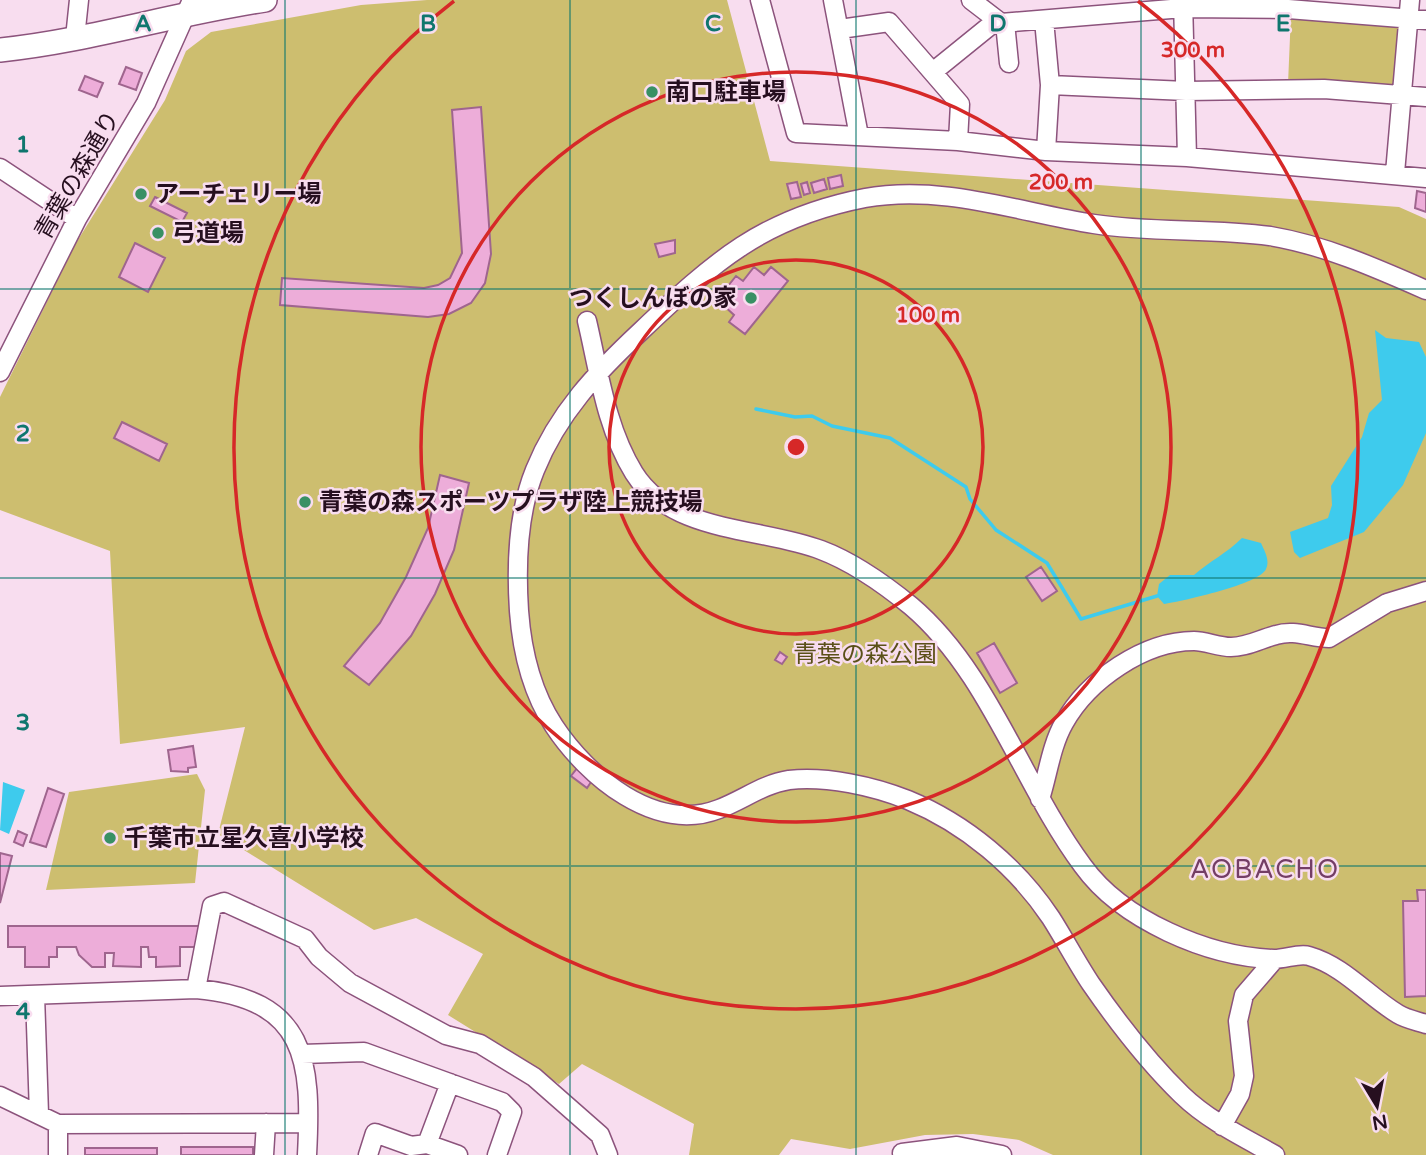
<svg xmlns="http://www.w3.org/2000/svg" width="1426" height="1155" viewBox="0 0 1426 1155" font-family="'Varela Round','Noto Sans JP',sans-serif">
<rect width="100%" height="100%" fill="#f8ddef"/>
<path fill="#cdbe6f" d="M 427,0 L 727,0 L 770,161 L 1399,207 L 1426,219 L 1426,1155 L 1053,1155 L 1019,1140 L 973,1134 L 925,1135 L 850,1149 L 791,1139 L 779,1155 L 689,1155 L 694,1124 L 582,1064 L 559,1084 L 448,1015 L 483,954 L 416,918 L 374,930 L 218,834 L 245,727 L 120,744 L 110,551 L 0,510 L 0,397 L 76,243 L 165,100 L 186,51 L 211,32 L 361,5 Z
M 1291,13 L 1400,19 L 1393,85 L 1288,84 Z
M 197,774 L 205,790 L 195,883 L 46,890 L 69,792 Z"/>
<path fill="#3ecbed" d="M 1375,330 L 1386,338 L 1419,342 L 1426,357 L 1426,433 L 1403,485 L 1364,532 L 1300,558 L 1294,552 L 1290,532 L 1328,518 L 1332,505 L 1331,486 L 1362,437 L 1369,413 L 1382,400 Z
M 1242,538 L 1261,543 C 1265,552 1270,560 1266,569 C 1260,584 1183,601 1164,604 L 1157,596 L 1159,584 L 1170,575 L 1194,575 C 1210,561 1227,553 1242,538 Z
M 3,782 L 25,790 L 9,834 L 0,830 Z"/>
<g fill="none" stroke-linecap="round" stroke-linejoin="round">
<path stroke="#3ecbed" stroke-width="3.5" d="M 756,409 L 795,417 L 812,416 L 832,426 L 890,438 L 966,487 L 970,499 L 996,530 L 1047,563 L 1081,619 L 1157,596"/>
</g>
<path fill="#edadd9" stroke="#9f658e" stroke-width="2" d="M 126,67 L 142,73 L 136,90 L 119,84 Z
M 85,76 L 103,83 L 97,97 L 79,90 Z
M 481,107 L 491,254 L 485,283 L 471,303 L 449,314 L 428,317 L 280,305 L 282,278 L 424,288 L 438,285 L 450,278 L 462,253 L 452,110 Z
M 841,175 L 843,186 L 830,189 L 828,178 Z
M 824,179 L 827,189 L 814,193 L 811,183 Z
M 797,182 L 801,197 L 791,199 L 787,184 Z
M 807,182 L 810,193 L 804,195 L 801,184 Z
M 1417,191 L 1426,193 L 1426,212 L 1415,208 Z
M 155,197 L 187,213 L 182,222 L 150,206 Z
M 675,240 L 675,253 L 659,257 L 655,244 Z
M 135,243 L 165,258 L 148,292 L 119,277 Z
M 754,267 L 764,275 L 771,267 L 788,281 L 745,334 L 729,322 L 734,315 L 723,305 L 735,291 L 728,286 L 736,276 L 743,281 Z
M 122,422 L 167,444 L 159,461 L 114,438 Z
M 440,475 L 469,483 L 454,550 L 435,594 L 411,636 L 369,685 L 344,666 L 380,623 L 406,577 L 428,528 Z
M 1041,567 L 1057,591 L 1042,601 L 1026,577 Z
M 994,643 L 1017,683 L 1000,693 L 977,653 Z
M 780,652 L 787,657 L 782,664 L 775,660 Z
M 193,746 L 196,767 L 188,768 L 188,772 L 171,771 L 168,750 Z
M 578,767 L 593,779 L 587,788 L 571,776 Z
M 48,788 L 64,794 L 46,847 L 30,842 Z
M 18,831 L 27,835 L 23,846 L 14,842 Z
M 0,853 L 12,856 L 0,903 Z
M 1417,890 L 1426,890 L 1426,996 L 1405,997 L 1403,901 L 1418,901 Z
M 8,926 L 199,926 L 199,947 L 180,947 L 180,966 L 156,967 L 156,957 L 149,957 L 148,947 L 141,947 L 141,967 L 113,966 L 114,953 L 105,953 L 105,967 L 92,967 L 79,955 L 76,947 L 57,947 L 57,957 L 49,957 L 49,967 L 25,967 L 25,947 L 8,947 Z
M 181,1147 L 253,1147 L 253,1155 L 181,1155 Z
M 85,1148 L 157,1148 L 157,1155 L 85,1155 Z"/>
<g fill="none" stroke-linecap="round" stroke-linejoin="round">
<defs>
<path id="minor" d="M 760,0 L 796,133 L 958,141 L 1046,151 L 1187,157 L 1426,178
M 833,0 L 859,136
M 971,0 L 1001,23 L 1183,8 L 1288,9 L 1426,20
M 1183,0 L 1187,157
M 1044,20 L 1050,85 L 1046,151
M 1005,23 L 1009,63
M 840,29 L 889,22 L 960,104 L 958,141
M 75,38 L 79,0
M 934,71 L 997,20
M 1050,85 L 1186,91 L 1324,89 L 1426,97
M 0,168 L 77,219
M 1395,173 L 1410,0
M 587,321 C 599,372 606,428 634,473 C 672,534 761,527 821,550 C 853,562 884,584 911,606 C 989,672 1022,784 1083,866 C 1122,920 1208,957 1274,959 C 1286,959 1299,953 1309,956 C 1344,966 1368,996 1398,1014 C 1406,1019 1417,1021 1426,1024
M 0,372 L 77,219 L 146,103 L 192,0
M 1040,799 C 1048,774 1051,746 1064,723 C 1088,680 1144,641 1194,641 C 1206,641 1218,647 1231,647 C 1248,647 1260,639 1276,635 C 1295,629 1311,638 1329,638 L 1387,603 L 1426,591
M 196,989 L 212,906 L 224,902 L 305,939 L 319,957 L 350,983 L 446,1035 L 480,1044 L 534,1077 L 600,1135 L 608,1155
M 35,995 L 39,1114
M 0,996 L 196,989 C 307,999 312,1060 307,1155
M 302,1054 L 364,1052 L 502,1102 L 512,1112 L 497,1155
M 450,1083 L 427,1144 L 458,1155
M 0,1096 L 58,1124 L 308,1123
M 58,1124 L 58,1155
M 1222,1126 L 1240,1094 L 1244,1076 L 1238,1021 L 1244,995 L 1275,959
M 902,1153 L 957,1146 L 1002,1155
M 264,1155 L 266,1123
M 368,1155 L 375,1133 L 411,1146 L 427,1144
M 1275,1155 C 1243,1137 1209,1121 1182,1095 C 1148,1062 1118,1023 1091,984 C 1077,963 1065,940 1051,918 C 1017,867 966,824 908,800 C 873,786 827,776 789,780 C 763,784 743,800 719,809 C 655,834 587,776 554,726 C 531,691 522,652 519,611 C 516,565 517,514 535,470 C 558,413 597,372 641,331 C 714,262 762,218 865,198 C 942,184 1018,212 1094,224 C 1152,233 1211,228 1270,236 C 1324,245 1376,268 1426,290"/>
<path id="major" d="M 0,50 C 89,41 176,13 265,0"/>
</defs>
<use href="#minor" stroke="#8c537c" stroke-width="21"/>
<use href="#major" stroke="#8c537c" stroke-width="26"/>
<use href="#minor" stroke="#fff" stroke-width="18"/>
<use href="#major" stroke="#fff" stroke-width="23"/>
</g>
<path fill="none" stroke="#0f766e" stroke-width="2" stroke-opacity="0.55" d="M 285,0 L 285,1155M 570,0 L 570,1155M 856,0 L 856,1155M 1141,0 L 1141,1155M 0,289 L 1426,289M 0,578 L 1426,578M 0,866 L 1426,866"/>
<g fill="none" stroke="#d62828" stroke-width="3.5">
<circle cx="796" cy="447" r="187"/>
<circle cx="796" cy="447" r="375"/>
<path d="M1138 1A562 562 0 1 1 454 1"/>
</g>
<g fill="#399064" stroke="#f8ddef" stroke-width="2.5">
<circle cx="652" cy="92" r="7"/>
<circle cx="141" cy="194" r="7"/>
<circle cx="158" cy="233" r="7"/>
<circle cx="751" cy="298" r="7"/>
<circle cx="305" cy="502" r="7"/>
<circle cx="110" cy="838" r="7"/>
</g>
<g text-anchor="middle" stroke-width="5" stroke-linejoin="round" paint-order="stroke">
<g font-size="24" font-weight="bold" fill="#260f1f" stroke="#f8ddef" text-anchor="start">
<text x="666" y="100">南口駐車場</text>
<text x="155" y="202">アーチェリー場</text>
<text x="172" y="241">弓道場</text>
<text x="737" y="306" text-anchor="end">つくしんぼの家</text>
<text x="319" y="510">青葉の森スポーツプラザ陸上競技場</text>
<text x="124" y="846">千葉市立星久喜小学校</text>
</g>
<g font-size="24" fill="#260f1f" stroke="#f8ddef">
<text transform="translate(77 175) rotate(-60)" y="8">青葉の森通り</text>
</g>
<g font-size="24" fill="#5b5019" stroke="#f8ddef">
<text x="865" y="662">青葉の森公園</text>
</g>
<g font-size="26" letter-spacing="2" fill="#743e65" stroke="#f8ddef">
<text x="1265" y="878">AOBACHO</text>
</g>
</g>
<g font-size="23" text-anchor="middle" font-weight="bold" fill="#0f766e" stroke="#f8ddef" stroke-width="5" stroke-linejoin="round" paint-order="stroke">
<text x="143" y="31">A</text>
<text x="428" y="31">B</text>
<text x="713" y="31">C</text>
<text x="998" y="31">D</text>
<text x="1283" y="31">E</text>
<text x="23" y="152">1</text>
<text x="23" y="441">2</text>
<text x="23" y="730">3</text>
<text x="23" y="1019">4</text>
</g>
<circle cx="796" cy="447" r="10" fill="#d62828" stroke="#f8ddef" stroke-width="3.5"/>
<g font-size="21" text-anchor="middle" font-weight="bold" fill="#d62828" stroke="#f8ddef" stroke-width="5" stroke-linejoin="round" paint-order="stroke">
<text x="1193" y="57">300 m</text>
<text x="1061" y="189">200 m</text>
<text x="928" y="322">100 m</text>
</g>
<g transform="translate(1377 1106) rotate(170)" stroke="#f8ddef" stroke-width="5" paint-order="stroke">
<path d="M0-5L12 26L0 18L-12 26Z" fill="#260f1f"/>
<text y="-10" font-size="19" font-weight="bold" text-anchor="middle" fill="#260f1f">N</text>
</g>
</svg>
